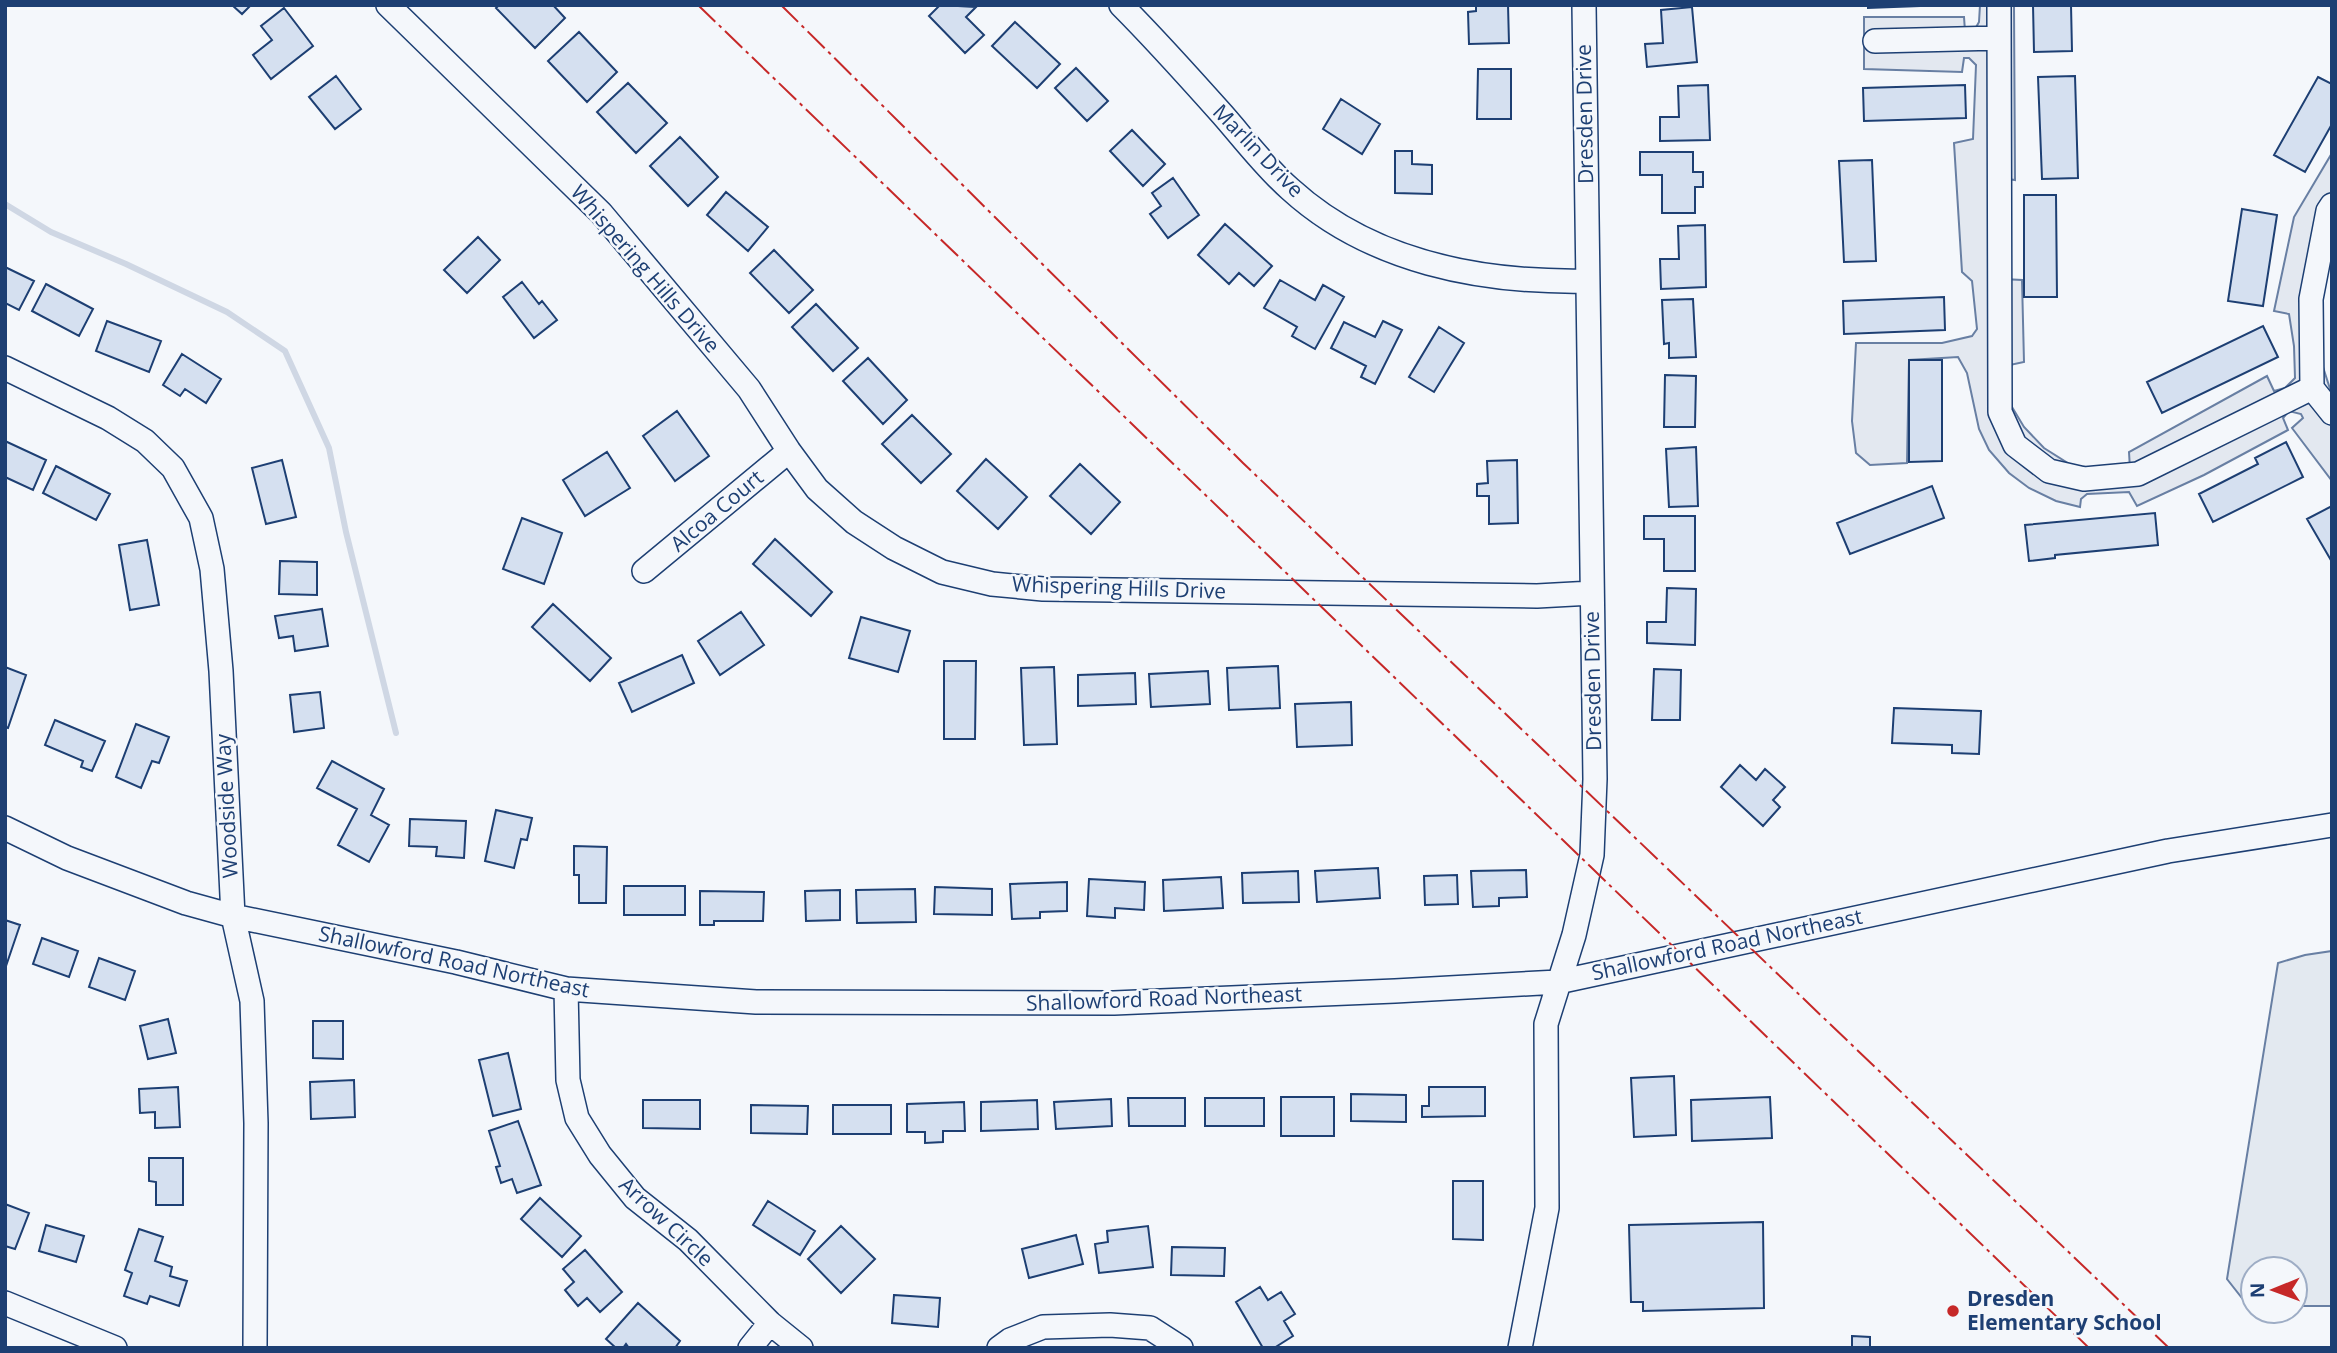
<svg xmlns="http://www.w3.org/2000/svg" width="2337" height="1353" viewBox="0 0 2337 1353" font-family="'Open Sans',sans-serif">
<rect width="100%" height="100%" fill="#f4f7fb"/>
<path fill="#e3e9f0" stroke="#687fa3" stroke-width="2" d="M 2332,951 L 2332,1306 L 2295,1306 L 2295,1269 L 2253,1269 L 2253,1307 L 2249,1307 L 2227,1279 L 2278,963 L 2305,955 Z"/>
<path fill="#e3e8f0" stroke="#687fa3" stroke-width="2" d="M 1980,5 L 2014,5 L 2015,180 L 1994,177 L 2003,279 L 2022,280 L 2024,362 L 2005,366 L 2009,402 L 2024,427 L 2044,448 L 2071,465 L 2098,471 L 2130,469 L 2129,452 L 2267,376 L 2274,391 L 2285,388 L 2295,378 L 2294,346 L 2289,314 L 2274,311 L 2294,217 L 2332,153 L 2332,234 L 2319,299 L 2322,364 L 2332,395 L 2332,481 L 2292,428 L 2303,418 L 2301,414 L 2289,411 L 2283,418 L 2288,430 L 2204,475 L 2137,506 L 2129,492 L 2087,494 L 2081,499 L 2080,507 L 2056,501 L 2029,488 L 2009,473 L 1989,450 L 1979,429 L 1967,373 L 1958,357 L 1909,360 L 1907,463 L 1870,465 L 1856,453 L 1852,421 L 1856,343 L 1942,343 L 1972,336 L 1977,329 L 1972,281 L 1962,272 L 1954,143 L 1973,139 L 1976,65 L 1969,58 L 1964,58 L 1962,72 L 1864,69 L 1864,17 L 1964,17 L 1965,31 L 1975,29 L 1979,22 Z"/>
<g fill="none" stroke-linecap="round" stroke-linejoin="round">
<path stroke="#cfd7e4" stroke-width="6" d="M 5,204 L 51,232 L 126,264 L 227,312 L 285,351 L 329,448 L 346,532 L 396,733"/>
</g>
<path fill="#d5e0f0" stroke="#1d3f73" stroke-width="2" d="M 232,5 L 251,5 L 242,14 Z
M 499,5 L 553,5 L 565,18 L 535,48 L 496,8 Z
M 940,5 L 976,7 L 966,17 L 984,35 L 965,53 L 929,16 Z
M 1476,5 L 1508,5 L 1509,43 L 1469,44 L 1468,12 L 1476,11 Z
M 1868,5 L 1947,5 L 1868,8 Z
M 2033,5 L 2071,5 L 2072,51 L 2034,52 Z
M 1692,7 L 1697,62 L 1647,67 L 1645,44 L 1663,43 L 1661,10 Z
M 284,8 L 313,46 L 271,79 L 253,55 L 272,40 L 261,26 Z
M 1015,22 L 1060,64 L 1037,88 L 992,46 Z
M 579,32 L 617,72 L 587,102 L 548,61 Z
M 1076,68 L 1108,101 L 1087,121 L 1055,88 Z
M 1478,69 L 1511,69 L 1511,119 L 1477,119 Z
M 336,76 L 361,109 L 335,129 L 309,97 Z
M 2075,76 L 2078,178 L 2042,179 L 2038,77 Z
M 2318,77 L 2332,84 L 2332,124 L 2305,172 L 2274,155 Z
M 628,83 L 667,123 L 636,153 L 597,112 Z
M 1708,85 L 1710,140 L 1660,141 L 1660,117 L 1679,117 L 1678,86 Z
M 1965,85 L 1966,118 L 1864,121 L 1863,88 Z
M 1341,99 L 1380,124 L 1362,154 L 1323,129 Z
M 1132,130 L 1165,164 L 1143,186 L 1110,151 Z
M 680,137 L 718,177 L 688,206 L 650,166 Z
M 1395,151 L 1412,151 L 1412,164 L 1432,165 L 1432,194 L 1395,193 Z
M 1640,152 L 1693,152 L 1693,172 L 1703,172 L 1703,187 L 1695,187 L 1695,213 L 1662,213 L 1662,175 L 1640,175 Z
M 1872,160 L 1876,261 L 1844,262 L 1839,161 Z
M 1173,178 L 1199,215 L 1168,238 L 1150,214 L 1161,206 L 1152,193 Z
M 726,192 L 768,227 L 748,251 L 707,215 Z
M 2024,195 L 2056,195 L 2057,297 L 2024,297 Z
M 2242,209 L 2277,215 L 2263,306 L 2228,301 Z
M 1225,224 L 1272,266 L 1254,286 L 1239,273 L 1229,284 L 1198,255 Z
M 1705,225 L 1706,287 L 1661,289 L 1660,259 L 1679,259 L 1678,226 Z
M 478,237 L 500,260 L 467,293 L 444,270 Z
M 774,250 L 813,290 L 789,313 L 750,273 Z
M 5,267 L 34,281 L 19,310 L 5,303 Z
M 1280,280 L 1315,300 L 1323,285 L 1344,297 L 1315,349 L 1292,336 L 1297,327 L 1264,308 Z
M 522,282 L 539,304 L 542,301 L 557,320 L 534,338 L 503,297 Z
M 46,284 L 93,309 L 79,336 L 32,311 Z
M 1944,297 L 1945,330 L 1844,334 L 1843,301 Z
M 1693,299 L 1696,357 L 1669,358 L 1669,343 L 1664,344 L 1662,300 Z
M 816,304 L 858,348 L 833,371 L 792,327 Z
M 107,321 L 161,341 L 149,372 L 96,351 Z
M 1383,321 L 1402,330 L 1375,384 L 1361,377 L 1366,366 L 1331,348 L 1344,322 L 1375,337 Z
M 2263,326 L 2278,357 L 2162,413 L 2147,382 Z
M 1439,327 L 1464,343 L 1434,392 L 1409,377 Z
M 182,354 L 221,379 L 206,403 L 185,389 L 180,396 L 163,385 Z
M 868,358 L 907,400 L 883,424 L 843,381 Z
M 1909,360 L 1942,360 L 1942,461 L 1909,462 Z
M 1665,375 L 1696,376 L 1695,427 L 1664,427 Z
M 677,411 L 709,456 L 675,481 L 643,436 Z
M 912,415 L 951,454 L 921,483 L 882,444 Z
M 5,441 L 46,460 L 33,490 L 5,477 Z
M 2286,442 L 2303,477 L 2213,522 L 2199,494 L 2258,464 L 2255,458 Z
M 1696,447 L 1698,506 L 1669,507 L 1666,449 Z
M 607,452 L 630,488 L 585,516 L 563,480 Z
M 986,459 L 1027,497 L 998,529 L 957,491 Z
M 282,460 L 296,517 L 266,524 L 252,468 Z
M 1517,460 L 1518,523 L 1489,524 L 1489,496 L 1477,496 L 1477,484 L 1488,483 L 1487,461 Z
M 1080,464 L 1120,502 L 1091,534 L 1050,496 Z
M 56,466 L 110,494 L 96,520 L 43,493 Z
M 1932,486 L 1944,518 L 1850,554 L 1837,523 Z
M 2332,506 L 2332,562 L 2307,519 Z
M 2155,513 L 2158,545 L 2055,555 L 2055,558 L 2029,561 L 2025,525 Z
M 1644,516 L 1695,516 L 1695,571 L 1664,571 L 1664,539 L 1644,539 Z
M 522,518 L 562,533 L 544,584 L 503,569 Z
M 775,539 L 832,592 L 811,616 L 753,564 Z
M 147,540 L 159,605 L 130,610 L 119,545 Z
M 280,561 L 317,562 L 317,595 L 279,594 Z
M 1667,588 L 1696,589 L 1695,645 L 1647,643 L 1647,622 L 1666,622 Z
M 553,604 L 611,658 L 590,681 L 532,627 Z
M 322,609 L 328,646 L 295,651 L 293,636 L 279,638 L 275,616 Z
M 741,612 L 764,645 L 720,675 L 698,641 Z
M 861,617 L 910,631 L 898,672 L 849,658 Z
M 682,655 L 694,683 L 632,712 L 619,683 Z
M 944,661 L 976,661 L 975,739 L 944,739 Z
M 1278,666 L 1280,708 L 1229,710 L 1227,668 Z
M 5,667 L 26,675 L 8,728 L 5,727 Z
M 1054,667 L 1057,744 L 1024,745 L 1021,668 Z
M 1654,669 L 1681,670 L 1680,720 L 1652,720 Z
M 1208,671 L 1210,704 L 1151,707 L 1149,674 Z
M 1135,673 L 1136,704 L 1078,706 L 1078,675 Z
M 320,692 L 324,728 L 294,732 L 290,695 Z
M 1351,702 L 1352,745 L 1297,747 L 1295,704 Z
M 1894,708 L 1981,711 L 1979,754 L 1952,753 L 1952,745 L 1892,743 Z
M 55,720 L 105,741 L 92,771 L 81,767 L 83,761 L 45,745 Z
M 136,724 L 169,737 L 159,763 L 152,761 L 141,788 L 116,777 Z
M 332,761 L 384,789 L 371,815 L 389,825 L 369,862 L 338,845 L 357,809 L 317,788 Z
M 1740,765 L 1756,780 L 1765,769 L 1785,787 L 1773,800 L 1780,807 L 1763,826 L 1721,787 Z
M 496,810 L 532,818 L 527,840 L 521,839 L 514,868 L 485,861 Z
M 410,819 L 466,821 L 464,858 L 436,856 L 437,847 L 409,846 Z
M 574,846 L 607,847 L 606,903 L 579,903 L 579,875 L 574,875 Z
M 1378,868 L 1380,898 L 1317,902 L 1315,871 Z
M 1526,870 L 1527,897 L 1499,898 L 1499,906 L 1473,907 L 1471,871 Z
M 1298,871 L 1299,902 L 1243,903 L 1242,873 Z
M 1457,875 L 1458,904 L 1425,905 L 1424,876 Z
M 1221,877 L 1223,908 L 1164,911 L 1163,880 Z
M 1089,879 L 1145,882 L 1144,910 L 1115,908 L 1115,918 L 1087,916 Z
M 1067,882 L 1067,911 L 1040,912 L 1040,918 L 1012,919 L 1010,884 Z
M 624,886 L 685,886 L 685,915 L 624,915 Z
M 935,887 L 992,889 L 992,915 L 934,914 Z
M 915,889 L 916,922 L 857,923 L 856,890 Z
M 840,890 L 840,920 L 806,921 L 805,891 Z
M 700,891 L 764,892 L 763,921 L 714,921 L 714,925 L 700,925 Z
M 5,920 L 20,925 L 6,966 L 5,966 Z
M 42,938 L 78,951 L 69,977 L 33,964 Z
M 99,958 L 135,971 L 125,1000 L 89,987 Z
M 168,1019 L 176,1053 L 148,1059 L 140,1026 Z
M 313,1021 L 343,1021 L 343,1059 L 313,1058 Z
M 508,1053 L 521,1109 L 493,1116 L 479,1060 Z
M 1674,1076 L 1676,1135 L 1634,1137 L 1631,1078 Z
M 354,1080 L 355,1117 L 311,1119 L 310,1082 Z
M 178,1087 L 180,1127 L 155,1128 L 155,1112 L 140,1113 L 139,1089 Z
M 1429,1087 L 1485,1087 L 1485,1116 L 1422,1117 L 1422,1106 L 1429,1106 Z
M 1351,1094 L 1406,1095 L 1406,1122 L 1351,1121 Z
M 1281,1097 L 1334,1097 L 1334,1136 L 1281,1136 Z
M 1770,1097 L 1772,1138 L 1692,1141 L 1691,1100 Z
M 1128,1098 L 1185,1098 L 1185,1126 L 1129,1126 Z
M 1205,1098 L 1264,1098 L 1264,1126 L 1205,1126 Z
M 1111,1099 L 1112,1126 L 1056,1129 L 1054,1102 Z
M 643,1100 L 700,1100 L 700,1129 L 643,1128 Z
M 1037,1100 L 1038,1129 L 981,1131 L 981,1102 Z
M 964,1102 L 965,1131 L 943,1131 L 943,1142 L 925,1143 L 925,1132 L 907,1132 L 907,1104 Z
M 751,1105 L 808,1106 L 807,1134 L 751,1133 Z
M 833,1105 L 891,1105 L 891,1134 L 833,1134 Z
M 518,1121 L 541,1185 L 517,1193 L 512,1179 L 501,1183 L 496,1167 L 500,1166 L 489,1131 Z
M 149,1158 L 183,1158 L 183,1205 L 156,1205 L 156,1182 L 149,1181 Z
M 1453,1181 L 1483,1181 L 1483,1240 L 1453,1239 Z
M 540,1198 L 581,1236 L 562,1257 L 521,1219 Z
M 768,1201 L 815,1231 L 800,1255 L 753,1225 Z
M 5,1204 L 29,1213 L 15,1249 L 5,1246 Z
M 1763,1222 L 1764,1308 L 1643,1311 L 1643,1302 L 1631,1302 L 1629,1225 Z
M 46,1225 L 84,1236 L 76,1262 L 39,1251 Z
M 841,1226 L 875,1259 L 841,1293 L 808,1259 Z
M 1148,1226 L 1153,1267 L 1099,1273 L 1095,1244 L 1108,1242 L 1107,1231 Z
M 139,1229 L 163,1237 L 155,1261 L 172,1267 L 170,1276 L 187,1281 L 179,1306 L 150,1296 L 147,1304 L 124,1296 L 132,1273 L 125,1270 Z
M 1076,1235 L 1083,1264 L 1029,1278 L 1022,1249 Z
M 1172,1247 L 1225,1248 L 1224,1276 L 1171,1275 Z
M 585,1250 L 622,1292 L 600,1312 L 587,1298 L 578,1306 L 565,1290 L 574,1282 L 563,1269 Z
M 1260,1287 L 1268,1300 L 1281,1292 L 1295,1314 L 1284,1321 L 1293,1336 L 1274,1348 L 1263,1348 L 1236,1302 Z
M 894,1295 L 940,1298 L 938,1327 L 892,1323 Z
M 638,1303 L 680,1341 L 675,1348 L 629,1348 L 626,1344 L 623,1348 L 616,1348 L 606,1339 Z
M 1852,1336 L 1870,1337 L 1870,1348 L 1852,1348 Z"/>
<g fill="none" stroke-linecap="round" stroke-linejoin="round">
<defs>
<path id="minor" d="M 388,5 L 601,213 L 749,389 L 789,451 L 817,489 L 854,522 L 894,548 L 942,572 L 992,584 L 1043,589 L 1537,596 L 1592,593
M 1121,5 C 1156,40 1189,77 1222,114 C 1244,139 1265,167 1290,189 C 1370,262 1481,283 1587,281
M 1999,5 L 2000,412 L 2015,445 L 2049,471 L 2084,479 L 2138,474 L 2312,388
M 1875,41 L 1999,38
M 2332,205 L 2328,211 L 2311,299 L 2312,388 L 2332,413
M 5,368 L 108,418 L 145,441 L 173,468 L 201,518 L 212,569 L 221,671 L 233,916 L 252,1001 L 256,1123 L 255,1348
M 644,571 L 789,451
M 5,828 L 67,858 L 186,903 L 233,916 L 456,962 L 566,989 L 756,1002 L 1114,1003 L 1395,991 L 1558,982 L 2168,851 L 2332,825
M 566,989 L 568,1080 L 577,1118 L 600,1155 L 635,1198 L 688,1240 L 770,1323 L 801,1348
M 5,1303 L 115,1348
M 750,1348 L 770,1323
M 999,1348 L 1010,1340 L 1043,1327 L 1110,1325 L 1150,1328 L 1181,1348
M 1520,1348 L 1547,1208 L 1546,1024 L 1574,935 L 1592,855 L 1595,779 L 1584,5"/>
</defs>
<use href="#minor" stroke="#1d3f73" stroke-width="26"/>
<use href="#minor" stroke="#f4f7fb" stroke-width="23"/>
<path stroke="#c62828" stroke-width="2" stroke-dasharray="24 5 3.5 5" stroke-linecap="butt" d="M 698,5 L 2089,1348
M 781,5 L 1243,463 L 2169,1348"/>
</g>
<circle fill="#c62828" stroke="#f4f7fb" stroke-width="2.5" cx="1953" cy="1311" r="7"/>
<g text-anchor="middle" stroke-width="5" stroke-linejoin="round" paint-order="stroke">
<g font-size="21" fill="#1d3f73" stroke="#f4f7fb">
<text transform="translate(1585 114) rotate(-91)" y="7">Dresden Drive</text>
<text transform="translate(1258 151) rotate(46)" y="7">Marlin Drive</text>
<text transform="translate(645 269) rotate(49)" y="7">Whispering Hills Drive</text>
<text transform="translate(717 511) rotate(-40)" y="7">Alcoa Court</text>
<text transform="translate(1119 588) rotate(2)" y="7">Whispering Hills Drive</text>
<text transform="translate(1593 681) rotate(-91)" y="7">Dresden Drive</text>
<text transform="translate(227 806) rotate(-93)" y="7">Woodside Way</text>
<text transform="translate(1727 945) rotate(-12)" y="7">Shallowford Road Northeast</text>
<text transform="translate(454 962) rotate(12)" y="7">Shallowford Road Northeast</text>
<text transform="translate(1164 999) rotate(-2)" y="7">Shallowford Road Northeast</text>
<text transform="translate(666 1222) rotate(43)" y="7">Arrow Circle</text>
</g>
<g font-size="21" font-weight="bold" fill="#1d3f73" stroke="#f4f7fb" text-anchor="start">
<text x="1967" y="1306">Dresden<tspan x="1967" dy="24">Elementary School</tspan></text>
</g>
</g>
<rect width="2337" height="1353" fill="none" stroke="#1d3f73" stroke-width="14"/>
<g transform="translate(2274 1290) rotate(269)"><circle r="33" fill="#f4f7fb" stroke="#9eadc5" stroke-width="2"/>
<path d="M0-5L12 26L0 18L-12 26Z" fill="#c62828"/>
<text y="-10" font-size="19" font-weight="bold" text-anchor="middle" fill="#1d3f73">N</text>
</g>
</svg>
